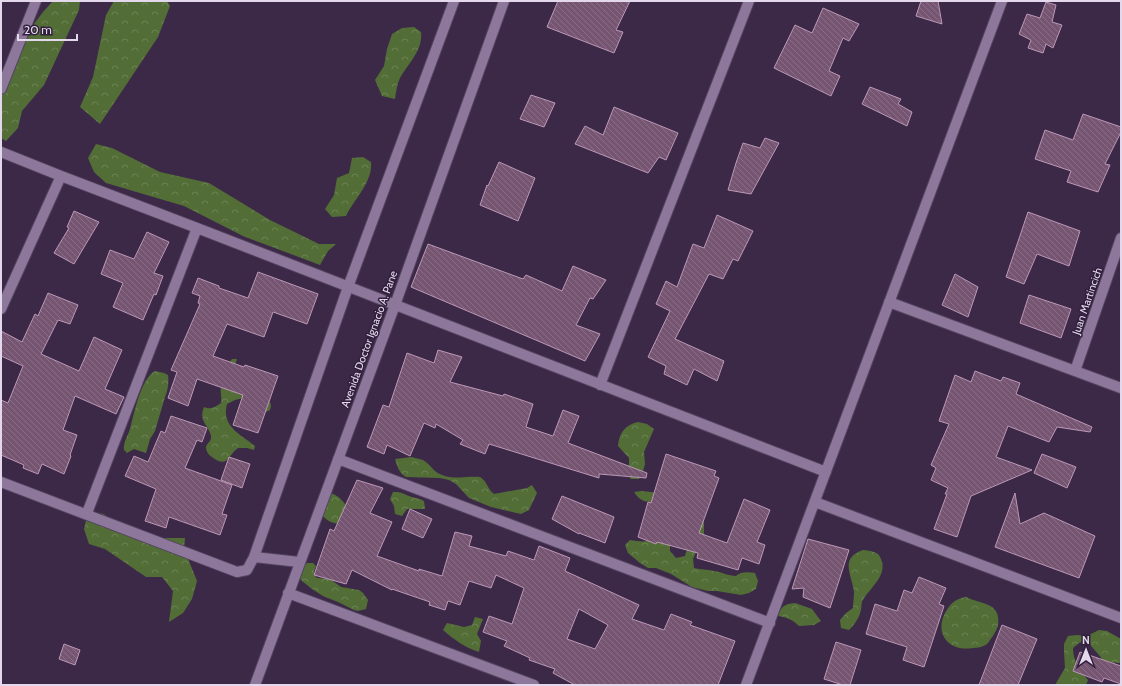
<svg xmlns="http://www.w3.org/2000/svg" width="1122" height="686" viewBox="0 0 1122 686" font-family="Cabin,sans-serif">
<defs>
<pattern id="forest-crowns" width="20" height="18" patternUnits="userSpaceOnUse"><rect width="20" height="18" fill="#526e36"/><path d="M2 6a3 3 0 1 1 6 0M12 15a3 3 0 1 1 6 0" fill="none" stroke="#6b8253"/></pattern>
<pattern id="building-back-hatch" width="6" height="6" patternUnits="userSpaceOnUse"><rect width="6" height="6" fill="#755571"/><path d="M-1 5l2 2M0 0l6 6M5-1l2 2" fill="none" stroke="#886d85"/></pattern>
</defs>
<rect width="100%" height="100%" fill="#3c2948"/>
<path fill="url(#forest-crowns)" d="M 53,1 L 80,1 L 79,10 L 44,85 L 22,111 L 18,128 L 6,141 L 1,138 L 1,88 L 22,40 L 43,12 Z
M 114,1 L 167,1 L 170,6 L 158,37 L 100,124 L 80,107 L 93,77 L 106,15 Z
M 414,27 L 421,32 C 423,51 408,63 400,78 C 397,84 396,92 395,99 L 382,96 L 375,80 L 384,66 L 387,49 L 392,34 L 402,28 Z
M 96,144 L 112,148 L 160,172 L 209,183 L 270,220 L 319,244 L 336,244 L 328,251 L 320,265 L 243,236 L 184,206 L 106,183 L 94,172 L 88,158 Z
M 363,157 L 371,162 C 373,182 354,199 346,216 L 332,217 L 325,209 L 334,195 L 337,178 L 349,173 L 352,158 Z
M 232,359 L 237,359 L 233,371 L 270,402 L 271,406 L 270,410 L 266,412 L 259,411 L 243,398 L 235,400 L 227,404 C 221,427 241,434 255,446 L 254,450 L 247,448 L 238,448 C 227,456 228,469 212,457 C 209,455 206,452 206,447 C 207,443 212,441 211,436 C 209,425 198,422 204,407 C 211,410 215,407 221,403 C 222,397 220,393 221,387 C 221,377 226,367 232,359 Z
M 155,371 L 164,373 L 168,375 C 169,383 168,390 165,397 L 155,431 L 150,439 L 146,453 L 134,449 L 127,453 L 124,450 C 123,442 128,436 130,429 C 134,414 141,378 155,371 Z
M 638,422 L 647,424 L 654,429 L 644,452 L 645,464 L 643,471 L 639,479 L 631,479 L 626,473 L 629,465 L 629,458 L 618,446 C 619,433 625,425 638,422 Z
M 412,457 C 417,459 424,459 427,463 C 432,467 434,472 442,475 C 454,480 467,476 480,477 C 487,481 488,490 494,494 L 527,488 L 532,485 L 537,493 L 529,510 L 521,514 L 491,507 L 469,498 L 456,484 L 449,480 L 440,478 L 406,477 C 399,473 397,466 395,459 Z
M 642,491 L 659,493 L 670,542 L 670,551 L 676,558 L 685,556 L 696,518 L 704,519 L 704,534 L 693,559 L 694,568 C 701,570 707,569 714,571 C 722,572 728,576 736,576 C 741,571 748,572 755,573 L 758,581 L 756,589 L 749,593 L 741,595 L 717,591 L 708,591 L 692,587 L 671,574 L 656,568 L 648,568 L 640,563 L 628,553 L 625,545 L 630,540 C 640,542 647,542 656,539 L 657,502 C 645,502 641,502 634,492 Z
M 393,492 C 403,492 401,493 409,496 C 414,498 419,498 424,501 L 425,509 L 407,509 L 402,516 L 395,514 L 394,506 L 390,499 Z
M 331,493 C 340,497 344,501 348,510 L 340,524 C 330,523 326,520 320,513 Z
M 88,512 L 104,514 L 115,526 L 147,538 L 185,538 L 184,549 L 197,581 L 192,599 L 183,613 L 169,622 L 173,591 L 162,577 L 146,577 L 105,549 L 89,544 L 84,529 Z
M 863,550 C 871,551 878,551 881,559 C 888,575 870,588 863,600 C 861,602 862,606 861,609 C 860,617 855,624 849,630 L 841,628 L 840,620 L 846,613 L 853,608 C 853,603 854,597 854,592 C 852,575 839,558 863,550 Z
M 308,563 L 313,563 L 316,566 L 314,571 L 314,575 L 317,578 L 330,579 L 341,587 L 359,590 L 363,593 L 368,600 L 366,609 L 358,611 L 354,610 L 338,602 L 323,596 L 312,589 L 302,581 L 299,577 L 304,565 Z
M 966,597 C 982,605 1001,602 998,625 C 997,630 995,632 993,636 C 991,638 989,642 987,644 C 983,647 977,648 973,648 C 950,652 934,635 945,613 C 951,603 955,599 966,597 Z
M 795,603 L 812,609 L 821,621 L 814,625 L 799,626 C 793,620 787,617 778,616 C 781,606 785,604 795,603 Z
M 475,617 L 483,619 L 477,634 L 481,641 L 479,652 C 466,648 453,639 443,630 L 447,623 L 464,627 L 472,625 Z
M 1099,630 L 1107,631 L 1121,639 L 1121,663 L 1104,662 C 1099,654 1092,648 1087,640 L 1079,643 L 1073,648 C 1073,662 1080,670 1088,680 L 1086,685 L 1055,685 L 1065,668 L 1064,652 L 1064,644 L 1068,636 L 1077,635 L 1087,636 Z"/>
<path fill="url(#building-back-hatch)" stroke="#bc98b7" fill-rule="evenodd" d="M 558,1 L 630,1 L 616,30 L 623,32 L 614,53 L 547,27 Z
M 921,1 L 938,1 L 942,24 L 916,16 Z
M 1046,2 L 1056,5 L 1052,22 L 1062,25 L 1053,48 L 1046,44 L 1043,53 L 1028,48 L 1031,40 L 1019,34 L 1027,14 L 1040,18 Z
M 823,8 L 859,24 L 849,41 L 843,38 L 829,71 L 840,76 L 831,96 L 774,68 L 795,25 L 812,33 Z
M 870,87 L 901,99 L 898,104 L 912,112 L 907,126 L 862,104 Z
M 531,95 L 555,103 L 544,127 L 520,119 Z
M 614,107 L 678,133 L 666,160 L 659,157 L 648,173 L 575,144 L 585,126 L 603,135 Z
M 1083,114 L 1121,127 L 1121,132 L 1105,164 L 1110,165 L 1098,192 L 1067,182 L 1071,171 L 1035,159 L 1045,130 L 1073,140 Z
M 765,138 L 779,143 L 751,194 L 728,190 L 736,163 L 743,143 L 760,148 Z
M 499,162 L 535,178 L 518,221 L 480,205 L 487,185 L 488,186 Z
M 74,211 L 99,222 L 74,264 L 54,253 L 69,228 L 67,227 Z
M 1028,212 L 1080,231 L 1069,266 L 1037,254 L 1024,284 L 1006,277 Z
M 717,215 L 753,231 L 738,261 L 733,259 L 723,279 L 709,274 L 675,339 L 724,361 L 717,381 L 694,369 L 687,385 L 664,374 L 666,366 L 648,357 L 670,311 L 656,304 L 666,281 L 677,287 L 693,244 L 704,248 Z
M 147,232 L 169,242 L 154,273 L 163,276 L 156,295 L 154,294 L 143,320 L 113,307 L 123,283 L 101,274 L 110,250 L 134,259 Z
M 428,244 L 523,279 L 526,275 L 562,291 L 573,266 L 606,280 L 593,299 L 590,298 L 576,325 L 600,334 L 585,361 L 411,287 Z
M 258,272 L 318,294 L 307,324 L 273,312 L 264,337 L 227,324 L 213,356 L 244,367 L 245,365 L 278,376 L 258,433 L 233,425 L 243,395 L 197,379 L 188,406 L 168,398 L 177,372 L 171,370 L 200,304 L 198,303 L 200,296 L 192,293 L 198,278 L 219,286 L 219,288 L 248,298 Z
M 955,274 L 978,287 L 968,317 L 942,305 Z
M 48,293 L 78,305 L 70,324 L 58,320 L 41,354 L 79,371 L 94,337 L 122,350 L 105,389 L 124,397 L 116,414 L 75,396 L 63,430 L 77,435 L 70,455 L 71,456 L 64,474 L 42,464 L 38,474 L 23,468 L 24,465 L 1,455 L 1,400 L 8,403 L 23,366 L 1,356 L 1,331 L 22,342 L 35,314 L 38,316 Z
M 1029,295 L 1071,309 L 1061,338 L 1020,323 Z
M 438,350 L 462,357 L 450,382 L 503,396 L 504,394 L 533,404 L 526,427 L 553,436 L 563,410 L 579,416 L 568,443 L 647,473 L 646,478 L 599,474 L 599,478 L 489,444 L 485,454 L 460,444 L 463,440 L 436,424 L 435,428 L 424,423 L 410,456 L 387,445 L 384,454 L 367,447 L 383,405 L 389,407 L 407,353 L 434,363 Z
M 975,371 L 1001,381 L 1003,377 L 1020,383 L 1016,394 L 1092,427 L 1090,432 L 1057,427 L 1049,442 L 1008,426 L 996,457 L 1032,470 L 971,496 L 957,537 L 934,529 L 947,494 L 945,494 L 948,488 L 931,480 L 936,468 L 931,465 L 949,424 L 939,421 L 955,375 L 971,382 Z
M 171,416 L 207,428 L 202,442 L 197,440 L 185,468 L 232,485 L 222,514 L 227,515 L 220,535 L 169,517 L 166,528 L 145,521 L 156,489 L 125,476 L 134,456 L 148,462 L 161,431 L 165,433 Z
M 666,454 L 716,471 L 714,476 L 719,478 L 699,533 L 727,543 L 744,499 L 770,510 L 757,542 L 765,545 L 759,564 L 742,558 L 738,570 L 697,558 L 698,553 L 657,542 L 656,544 L 638,537 L 648,502 L 651,503 Z
M 1042,454 L 1076,467 L 1067,488 L 1034,473 Z
M 229,457 L 250,464 L 242,488 L 221,480 Z
M 357,480 L 383,488 L 370,513 L 392,522 L 377,556 L 419,571 L 419,569 L 442,576 L 455,532 L 472,536 L 469,546 L 506,556 L 508,551 L 534,560 L 539,546 L 570,558 L 565,571 L 639,605 L 632,619 L 664,630 L 671,614 L 692,622 L 690,625 L 735,641 L 718,685 L 575,685 L 553,673 L 555,669 L 529,660 L 530,658 L 504,646 L 507,641 L 483,632 L 489,616 L 512,624 L 524,588 L 496,575 L 491,588 L 469,581 L 460,605 L 448,601 L 445,610 L 429,605 L 430,602 L 392,589 L 392,590 L 352,570 L 346,584 L 314,575 L 330,529 L 334,531 ZM 579,609 L 608,625 L 595,649 L 567,639 Z
M 1015,493 L 1020,524 L 1044,513 L 1095,536 L 1079,578 L 995,547 Z
M 562,496 L 614,517 L 605,543 L 579,533 L 579,534 L 552,519 Z
M 410,509 L 432,519 L 423,538 L 402,529 Z
M 808,539 L 849,550 L 830,608 L 803,597 L 804,588 L 792,589 Z
M 919,577 L 946,588 L 939,604 L 944,606 L 924,667 L 903,660 L 907,647 L 866,634 L 875,604 L 897,611 L 904,590 L 912,593 Z
M 1002,625 L 1037,639 L 1018,685 L 979,685 Z
M 836,642 L 861,650 L 850,685 L 843,685 L 824,679 Z
M 64,644 L 80,650 L 75,665 L 59,659 Z
M 1080,652 L 1121,666 L 1121,684 L 1104,678 L 1102,682 L 1073,671 Z"/>
<g fill="none" stroke-linecap="round" stroke-linejoin="round">
<defs>
<path id="street" d="M 1,89 L 36,1
M 1,152 L 61,176 L 197,228 L 826,472
M 889,302 L 1121,388
M 1,309 L 61,176
M 1075,371 L 1121,238
M 600,385 L 749,1
M 338,459 L 770,623
M 1,482 L 237,572 L 247,570 L 254,557 L 348,287 L 454,1
M 815,502 L 1121,618
M 87,513 L 197,228
M 254,557 L 299,562
M 288,593 L 534,685
M 255,685 L 395,305 L 504,1
M 746,685 L 1002,1"/>
</defs>
<use href="#street" stroke="#54445f" stroke-width="12"/>
<use href="#street" stroke="#8d789c" stroke-width="10"/>
</g>
<g text-anchor="middle" stroke-width="3" stroke-linejoin="round" paint-order="stroke">
<g font-size="11" fill="#e3d8ec" stroke="#311f3d">
<text transform="translate(1087 301) rotate(-71)" y="4">Juan Martincich</text>
<text transform="translate(369 339) rotate(-70)" y="4">Avenida Doctor Ignacio A. Pane</text>
</g>
</g>
<rect width="1122" height="686" fill="none" stroke="#e3d8ec" stroke-width="4"/>
<g transform="translate(1086 650)" stroke="#311f3d" stroke-width="3" paint-order="stroke">
<path d="M0-3L7 15L0 10L-7 15Z" fill="#e3d8ec"/>
<text y="-6" font-size="11" font-weight="bold" text-anchor="middle" fill="#e3d8ec">N</text>
</g>
<path d="M18 34v6h59v-6" fill="none" stroke="#e3d8ec" stroke-width="2"/>
<text x="24" y="34" font-size="12" fill="#e3d8ec" stroke="#311f3d" stroke-width="3" paint-order="stroke">20 m</text>
</svg>
